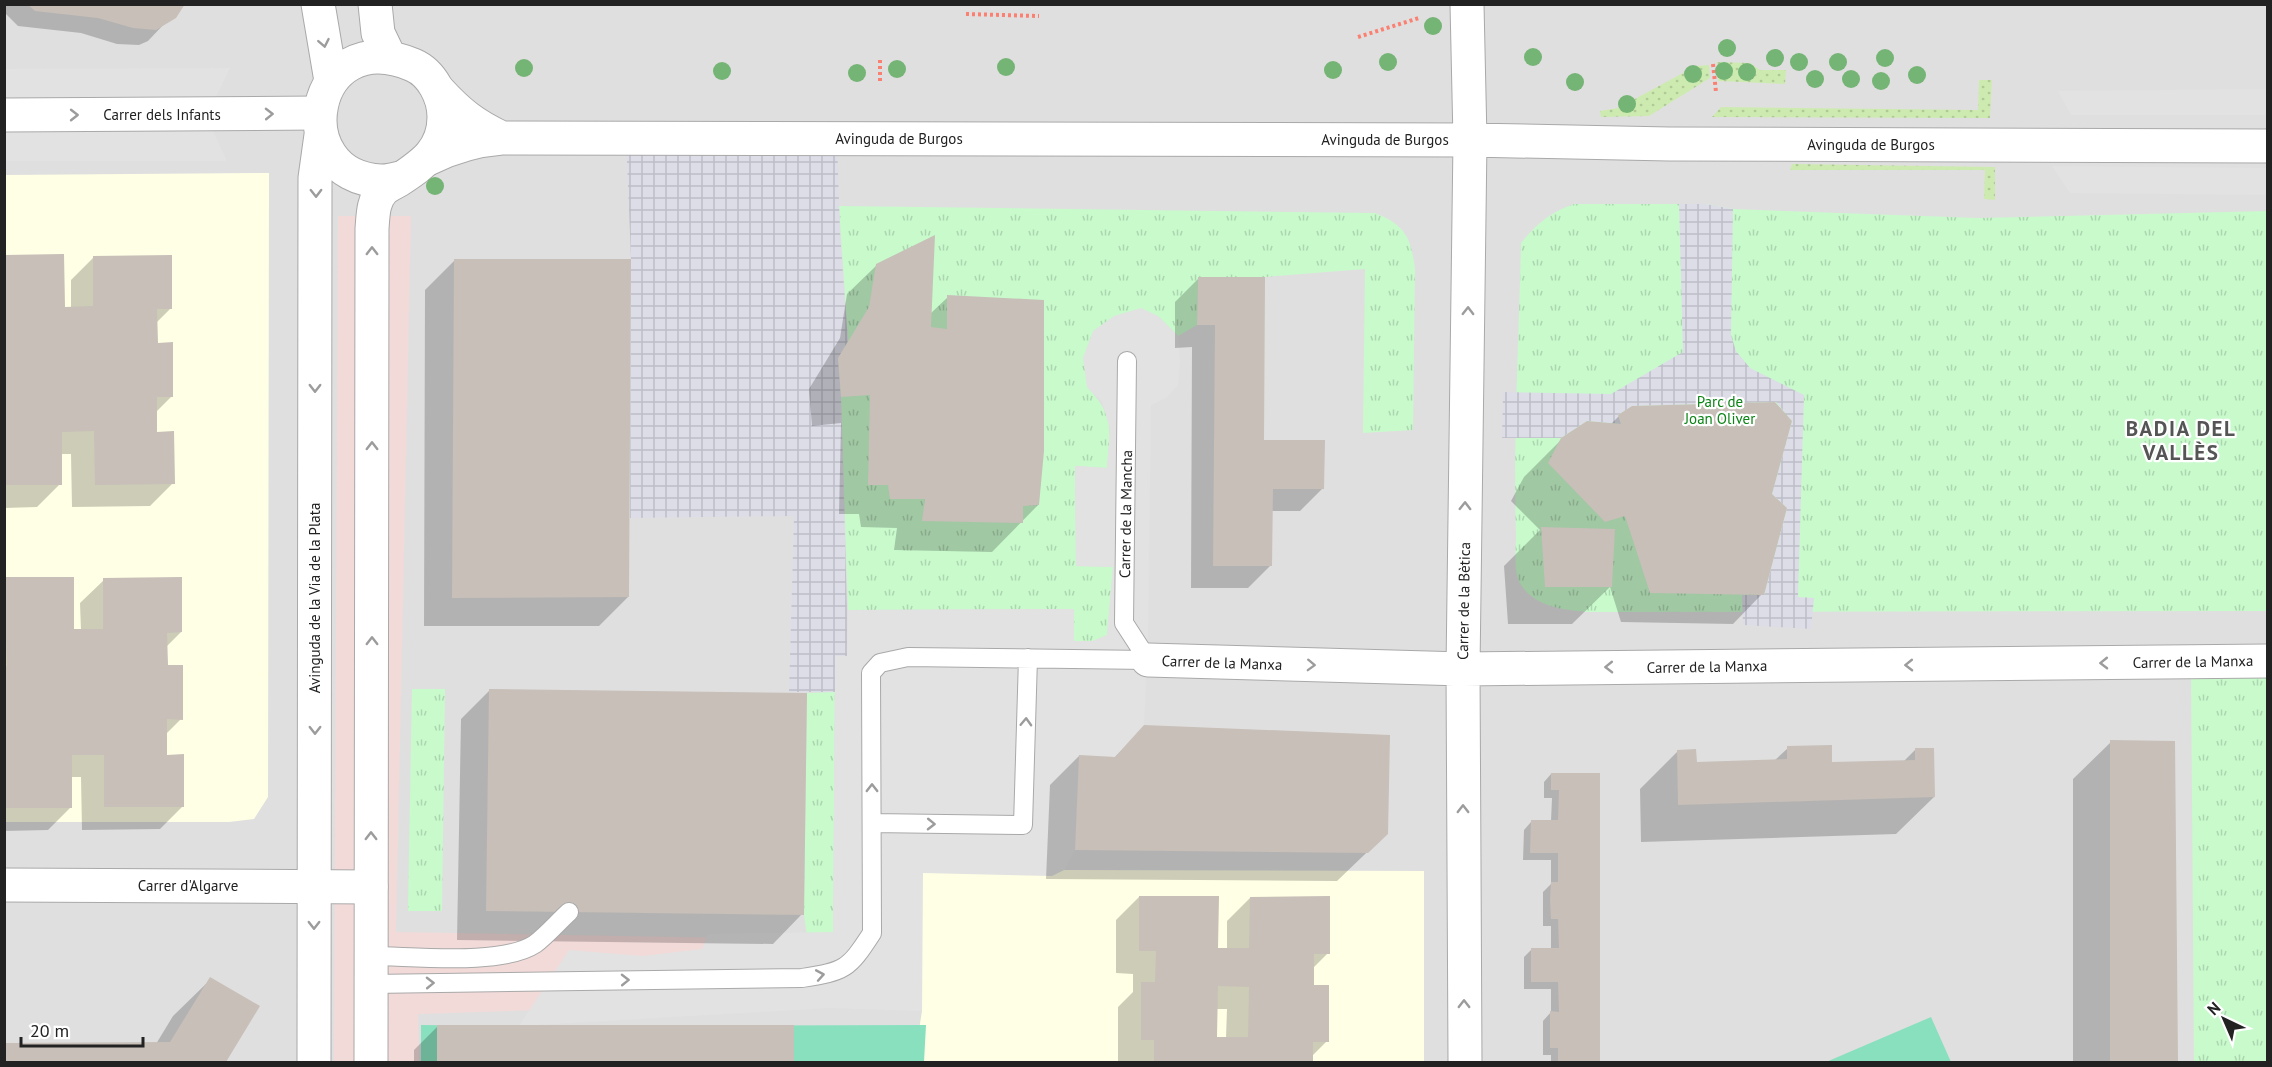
<svg xmlns="http://www.w3.org/2000/svg" width="2272" height="1067" viewBox="0 0 2272 1067" font-family="'PT Sans',sans-serif">
<defs>
<pattern id="grass-dots" width="8" height="8" patternUnits="userSpaceOnUse" patternTransform="scale(1.5)"><rect width="8" height="8" fill="#cdebb0"/><path d="M2 2h.1M6 6h.1" fill="none" stroke="#b0c997" stroke-width="1.8" stroke-linecap="round"/></pattern>
<pattern id="park-tufts" width="24" height="20" patternUnits="userSpaceOnUse" patternTransform="scale(1.5)"><rect width="24" height="20" fill="#c8facc"/><path d="M3 7l-1-3M5 7V3M7 7l1-3M15 17l-1-3M17 17v-4M19 17l1-3" fill="none" stroke="#acd6af"/></pattern>
<pattern id="plaza-grid" width="8" height="8" patternUnits="userSpaceOnUse" patternTransform="scale(1.5)"><rect width="8" height="8" fill="#dddde8"/><path d="M0 4h8M4 0v8" fill="none" stroke="#bdbdc7"/></pattern>
</defs>
<rect width="100%" height="100%" fill="#f2efe9"/>
<path fill="#e0dfdf" d="M 5,5 L 2267,5 L 2267,1062 L 5,1062 Z"/>
<path fill="#f2dad9" d="M 338,216 L 411,216 L 396,932 L 848,940 L 905,998 L 418,1014 L 419,1062 L 334,1062 Z"/>
<path fill="#ffffe5" d="M 269,173 L 268,797 L 254,819 L 229,822 L 5,822 L 4,175 Z
M 1064,870 L 1424,871 L 1424,1062 L 918,1062 L 918,1036 L 922,1011 L 922,873 Z"/>
<path fill="url(#grass-dots)" d="M 1717,62 L 1750,63 L 1760,70 L 1786,70 L 1785,84 L 1718,81 Z
M 1709,65 L 1710,78 L 1649,116 L 1601,117 L 1600,111 L 1618,108 L 1696,66 Z
M 1979,80 L 1992,80 L 1990,118 L 1712,117 L 1721,107 L 1978,110 Z
M 1792,164 L 1995,167 L 1995,200 L 1984,199 L 1985,170 L 1790,170 Z"/>
<path fill="url(#park-tufts)" d="M 1574,204 L 1705,204 L 1733,209 L 1978,218 L 2267,211 L 2267,611 L 1591,612 C 1565,610 1537,608 1521,585 C 1513,573 1516,549 1516,535 C 1513,438 1519,340 1521,243 C 1536,224 1551,212 1574,204 Z
M 839,206 L 1375,213 C 1405,225 1411,237 1415,269 L 1413,430 L 1363,433 L 1365,269 L 1265,277 L 1198,277 L 1197,325 L 1178,336 L 1158,316 L 1087,387 C 1115,416 1110,431 1107,468 L 1075,466 L 1076,566 L 1113,567 L 1107,635 L 1093,641 L 1074,641 L 1073,609 L 848,610 L 841,397 L 838,359 L 848,341 Z
M 2267,661 L 2267,1062 L 2194,1062 L 2191,662 Z
M 412,689 L 445,689 L 442,911 L 408,911 Z
M 835,692 L 833,933 L 807,936 L 804,915 L 807,693 Z"/>
<path fill="#88e0be" d="M 1931,1017 L 1951,1062 L 1826,1062 Z
M 421,1025 L 519,1026 L 926,1025 L 924,1062 L 421,1062 Z"/>
<path fill="#e2e2e2" d="M 230,68 L 214,101 L 5,100 L 5,69 Z
M 2267,89 L 2267,115 L 2071,115 L 2058,91 Z
M 4,131 L 213,131 L 227,161 L 5,161 Z
M 2052,166 L 2267,168 L 2267,195 L 2070,193 Z
M 1141,308 L 1158,316 L 1178,336 L 1180,362 L 1178,385 L 1166,398 L 1151,405 L 1148,638 L 1144,725 L 1115,757 L 1079,755 L 1075,850 L 1064,870 L 1052,876 L 923,873 L 922,1011 L 829,1008 L 519,1026 L 569,950 L 643,956 L 702,949 L 708,934 L 833,932 L 835,656 L 847,656 L 848,610 L 1074,609 L 1074,641 L 1093,641 L 1107,635 L 1113,567 L 1076,566 L 1075,466 L 1107,468 L 1110,428 L 1102,402 L 1087,387 L 1083,358 L 1093,331 L 1114,316 Z"/>
<path fill="url(#plaza-grid)" d="M 626,138 L 837,139 L 840,232 L 848,341 L 838,359 L 841,397 L 847,610 L 847,656 L 835,656 L 835,692 L 789,692 L 794,516 L 630,518 L 631,259 Z
M 1679,204 L 1705,204 L 1733,209 L 1731,335 L 1736,351 L 1750,368 L 1804,395 L 1798,597 L 1814,598 L 1811,629 L 1743,625 L 1742,595 L 1764,595 L 1787,508 L 1772,494 L 1792,421 L 1776,402 L 1633,406 L 1618,415 L 1621,424 L 1587,421 L 1561,438 L 1502,438 L 1503,392 L 1611,394 L 1683,352 Z"/>
<path fill="#0003" fill-rule="evenodd" d="M 4,4 L 183,4 L 148,41 L 139,45 L 117,44 L 81,33 L 18,26 L 4,12 Z
M 4,256 L 63,308 L 71,308 L 71,280 L 94,257 L 170,309 L 156,323 L 156,344 L 172,396 L 156,412 L 156,433 L 173,483 L 150,506 L 72,507 L 71,454 L 60,454 L 60,484 L 37,507 L 4,508 Z
M 454,261 L 628,597 L 599,626 L 424,626 L 425,290 Z
M 877,265 L 930,314 L 948,297 L 1038,505 L 992,552 L 894,550 L 897,528 L 861,527 L 859,514 L 839,514 L 841,423 L 812,426 L 809,389 L 840,338 L 847,294 Z
M 1198,279 L 1263,441 L 1323,488 L 1300,511 L 1271,511 L 1271,565 L 1248,588 L 1191,588 L 1192,347 L 1175,348 L 1175,302 Z
M 1619,416 L 1770,495 L 1762,594 L 1733,624 L 1621,622 L 1610,587 L 1572,624 L 1508,624 L 1504,566 L 1540,530 L 1511,501 L 1524,477 L 1562,439 L 1611,424 Z
M 4,579 L 73,631 L 81,631 L 80,603 L 104,580 L 181,632 L 166,647 L 166,667 L 181,719 L 165,735 L 165,756 L 183,806 L 160,829 L 82,830 L 81,777 L 71,777 L 71,807 L 48,830 L 4,831 Z
M 490,690 L 802,914 L 773,944 L 457,940 L 461,719 Z
M 1145,727 L 1387,833 L 1337,881 L 1046,879 L 1050,785 L 1079,756 L 1113,759 Z
M 2111,742 L 2173,742 L 2177,1062 L 2073,1062 L 2073,779 Z
M 1788,748 L 1831,764 L 1903,762 L 1915,750 L 1934,797 L 1896,834 L 1641,842 L 1640,789 L 1678,751 L 1695,763 L 1774,761 Z
M 1551,774 L 1599,774 L 1598,1062 L 1551,1062 L 1551,1055 L 1543,1055 L 1543,1021 L 1551,1012 L 1551,989 L 1524,989 L 1524,957 L 1531,950 L 1551,950 L 1551,926 L 1543,926 L 1543,892 L 1551,884 L 1551,860 L 1523,860 L 1524,830 L 1531,822 L 1551,821 L 1552,798 L 1544,798 L 1544,782 Z
M 1139,897 L 1217,950 L 1227,950 L 1227,921 L 1250,898 L 1328,953 L 1313,968 L 1313,987 L 1327,1041 L 1311,1057 L 1311,1062 L 1118,1062 L 1118,1007 L 1133,992 L 1133,974 L 1116,973 L 1116,920 ZM 1216,1009 L 1227,1009 L 1226,1038 L 1215,1038 Z
M 211,979 L 258,1007 L 225,1062 L 4,1062 L 4,1043 L 6,1044 L 156,1044 L 173,1016 Z
M 437,1027 L 792,1027 L 792,1062 L 414,1062 L 414,1050 Z"/>
<path fill="#c7bfb8" fill-rule="evenodd" d="M 27,4 L 185,4 L 176,18 L 156,30 L 133,28 L 98,18 L 35,11 Z
M 935,235 L 931,327 L 947,329 L 947,295 L 1044,300 L 1044,451 L 1039,505 L 1023,506 L 1023,523 L 922,521 L 925,499 L 890,499 L 888,485 L 868,485 L 870,395 L 841,397 L 838,358 L 869,307 L 876,264 Z
M 64,254 L 65,307 L 93,306 L 93,256 L 172,255 L 172,309 L 157,309 L 158,343 L 173,342 L 173,397 L 157,397 L 157,432 L 174,431 L 175,484 L 95,485 L 94,431 L 62,432 L 62,485 L 4,485 L 4,255 Z
M 454,259 L 631,259 L 629,597 L 452,598 Z
M 1198,277 L 1265,277 L 1264,440 L 1325,440 L 1324,489 L 1273,489 L 1272,566 L 1213,566 L 1215,325 L 1197,325 Z
M 1775,402 L 1792,421 L 1772,494 L 1787,508 L 1764,595 L 1650,593 L 1625,516 L 1605,522 L 1548,463 L 1561,438 L 1587,421 L 1621,424 L 1618,415 L 1632,406 Z
M 1541,527 L 1615,529 L 1612,587 L 1545,587 Z
M 4,577 L 74,577 L 74,629 L 103,629 L 103,578 L 182,577 L 182,632 L 167,633 L 168,665 L 183,665 L 183,720 L 167,719 L 167,755 L 184,754 L 184,807 L 104,807 L 104,755 L 72,755 L 72,808 L 4,808 L 4,666 L 7,666 Z
M 489,689 L 807,693 L 804,915 L 486,911 Z
M 1144,725 L 1390,735 L 1388,834 L 1368,853 L 1075,850 L 1079,755 L 1115,757 Z
M 2110,740 L 2175,741 L 2178,1062 L 2110,1062 Z
M 1832,745 L 1832,762 L 1915,760 L 1915,748 L 1934,748 L 1935,797 L 1678,805 L 1677,750 L 1696,749 L 1697,762 L 1787,759 L 1787,746 Z
M 1551,773 L 1600,773 L 1600,1062 L 1558,1062 L 1558,1048 L 1550,1048 L 1550,1011 L 1559,1012 L 1558,982 L 1531,982 L 1531,948 L 1559,948 L 1558,919 L 1551,919 L 1550,900 L 1551,882 L 1558,882 L 1558,853 L 1530,853 L 1531,820 L 1558,820 L 1559,790 L 1551,790 Z
M 1139,896 L 1219,896 L 1218,948 L 1249,948 L 1250,897 L 1330,896 L 1330,954 L 1314,954 L 1314,985 L 1329,985 L 1329,1042 L 1313,1042 L 1313,1062 L 1154,1062 L 1154,1040 L 1141,1040 L 1141,982 L 1155,982 L 1156,951 L 1139,951 ZM 1218,986 L 1249,987 L 1248,1037 L 1217,1037 Z
M 210,977 L 260,1006 L 226,1062 L 4,1062 L 4,1040 L 6,1043 L 170,1042 Z
M 437,1025 L 794,1025 L 794,1062 L 437,1062 Z"/>
<g fill="none" stroke-linecap="round" stroke-linejoin="round">
<defs>
<path id="service" d="M 1127,361 L 1124,623 L 1148,660
M 872,823 L 1023,825 L 1028,658
M 371,956 C 412,956 502,966 535,944 C 547,935 558,922 569,912
M 371,984 L 802,978 C 845,971 848,970 872,933 L 871,673 L 880,663 L 908,657 L 1148,660"/>
<path id="minor" d="M 438,90 C 459,113 474,125 502,138
M 4,115 L 319,113
M 430,158 C 454,146 476,140 502,138 L 1470,140 L 1669,144 L 2268,146
M 1148,660 L 1463,669 L 2268,661
M 4,885 L 371,887
M 1465,1062 L 1463,669 L 1470,140 L 1467,4"/>
<path id="tertiary" d="M 318,4 L 331,81
M 375,4 L 378,33 L 389,56
M 314,1062 L 315,178 L 321,135
M 371,1062 L 372,229 C 373,215 373,200 383,190 C 387,186 394,183 399,180 C 423,164 444,150 444,117 C 444,97 432,73 413,65 C 309,21 284,177 381,181 C 388,181 396,179 403,177"/>
</defs>
<use href="#service" stroke="#a9a9a9" stroke-width="20"/>
<use href="#minor" stroke="#a9a9a9" stroke-width="35"/>
<use href="#tertiary" stroke="#a9a9a9" stroke-width="35"/>
<path stroke="#fa8072" stroke-width="4" stroke-dasharray="3 3" stroke-linecap="butt" d="M 966,14 L 1039,16
M 1358,37 L 1419,18
M 880,60 L 880,81
M 1713,64 L 1716,92"/>
<use href="#service" stroke="#fff" stroke-width="18"/>
<use href="#minor" stroke="#fff" stroke-width="33"/>
<use href="#tertiary" stroke="#fff" stroke-width="33"/>
</g>
<g fill="#74b475">
<circle cx="1433" cy="26" r="9"/>
<circle cx="1727" cy="48" r="9"/>
<circle cx="1533" cy="57" r="9"/>
<circle cx="1775" cy="58" r="9"/>
<circle cx="1885" cy="58" r="9"/>
<circle cx="1388" cy="62" r="9"/>
<circle cx="1799" cy="62" r="9"/>
<circle cx="1838" cy="62" r="9"/>
<circle cx="1006" cy="67" r="9"/>
<circle cx="524" cy="68" r="9"/>
<circle cx="897" cy="69" r="9"/>
<circle cx="1333" cy="70" r="9"/>
<circle cx="722" cy="71" r="9"/>
<circle cx="1724" cy="71" r="9"/>
<circle cx="1747" cy="72" r="9"/>
<circle cx="857" cy="73" r="9"/>
<circle cx="1693" cy="74" r="9"/>
<circle cx="1917" cy="75" r="9"/>
<circle cx="1815" cy="79" r="9"/>
<circle cx="1851" cy="79" r="9"/>
<circle cx="1881" cy="81" r="9"/>
<circle cx="1575" cy="82" r="9"/>
<circle cx="1627" cy="104" r="9"/>
<circle cx="435" cy="186" r="9"/>
</g>
<defs><path id="oneway-chevron" d="M-2-3.5L2.5 0L-2 3.5" fill="none" stroke-width="1.6" stroke-linecap="round" stroke-linejoin="round" transform="scale(1.5)"/></defs>
<g stroke="#9c9c9c">
<use href="#oneway-chevron" transform="translate(324 43) rotate(79)"/>
<use href="#oneway-chevron" transform="translate(269 114) rotate(-1)"/>
<use href="#oneway-chevron" transform="translate(74 115)"/>
<use href="#oneway-chevron" transform="translate(316 193) rotate(89)"/>
<use href="#oneway-chevron" transform="translate(372 251) rotate(-90)"/>
<use href="#oneway-chevron" transform="translate(1468 311) rotate(-89)"/>
<use href="#oneway-chevron" transform="translate(315 388) rotate(90)"/>
<use href="#oneway-chevron" transform="translate(372 446) rotate(-90)"/>
<use href="#oneway-chevron" transform="translate(1465 506) rotate(-89)"/>
<use href="#oneway-chevron" transform="translate(372 641) rotate(-90)"/>
<use href="#oneway-chevron" transform="translate(2104 663) rotate(179)"/>
<use href="#oneway-chevron" transform="translate(1311 665) rotate(2)"/>
<use href="#oneway-chevron" transform="translate(1909 665) rotate(179)"/>
<use href="#oneway-chevron" transform="translate(1609 667) rotate(179)"/>
<use href="#oneway-chevron" transform="translate(1026 722) rotate(-88)"/>
<use href="#oneway-chevron" transform="translate(315 730) rotate(90)"/>
<use href="#oneway-chevron" transform="translate(872 788) rotate(-90)"/>
<use href="#oneway-chevron" transform="translate(1463 809) rotate(-90)"/>
<use href="#oneway-chevron" transform="translate(931 824) rotate(1)"/>
<use href="#oneway-chevron" transform="translate(371 836) rotate(-90)"/>
<use href="#oneway-chevron" transform="translate(314 925) rotate(90)"/>
<use href="#oneway-chevron" transform="translate(820 975) rotate(-10)"/>
<use href="#oneway-chevron" transform="translate(625 980) rotate(-1)"/>
<use href="#oneway-chevron" transform="translate(430 983) rotate(-1)"/>
<use href="#oneway-chevron" transform="translate(1464 1004) rotate(-90)"/>
</g>
<g text-anchor="middle" stroke-width="4.5" stroke-linejoin="round" paint-order="stroke">
<g font-size="15" fill="#222" stroke="#fff">
<text x="162" y="120">Carrer dels Infants</text>
<text x="899" y="144">Avinguda de Burgos</text>
<text x="1385" y="145">Avinguda de Burgos</text>
<text x="1871" y="150">Avinguda de Burgos</text>
<text transform="translate(1126 514) rotate(-89)" y="5">Carrer de la Mancha</text>
<text transform="translate(315 598) rotate(-90)" y="5">Avinguda de la Via de la Plata</text>
<text transform="translate(1464 601) rotate(-89)" y="5">Carrer de la Bètica</text>
<text transform="translate(2193 662) rotate(-1)" y="5">Carrer de la Manxa</text>
<text transform="translate(1222 663) rotate(2)" y="5">Carrer de la Manxa</text>
<text transform="translate(1707 667) rotate(-1)" y="5">Carrer de la Manxa</text>
<text x="188" y="891">Carrer d'Algarve</text>
</g>
<g font-size="15" fill="#0c8416" stroke="#fff">
<text x="1720" y="407">Parc de<tspan x="1720" dy="17">Joan Oliver</tspan></text>
</g>
<g font-size="21" font-weight="bold" letter-spacing="1.5" fill="#555" stroke="#fff">
<text x="2181" y="436">BADIA DEL<tspan x="2181" dy="24">VALLÈS</tspan></text>
</g>
</g>
<rect width="2272" height="1067" fill="none" stroke="#222222" stroke-width="12"/>
<g transform="translate(2224 1019) rotate(316)" stroke="#ffffff" stroke-width="4.5" paint-order="stroke">
<path d="M0-4.5L10 22L0 15L-10 22Z" fill="#222222"/>
<text y="-9" font-size="16" font-weight="bold" text-anchor="middle" fill="#222222">N</text>
</g>
<path d="M21 1037v9h122v-9" fill="none" stroke="#222222" stroke-width="3"/>
<text x="30" y="1037" font-size="18" fill="#222222" stroke="#ffffff" stroke-width="4.5" paint-order="stroke">20 m</text>
</svg>
